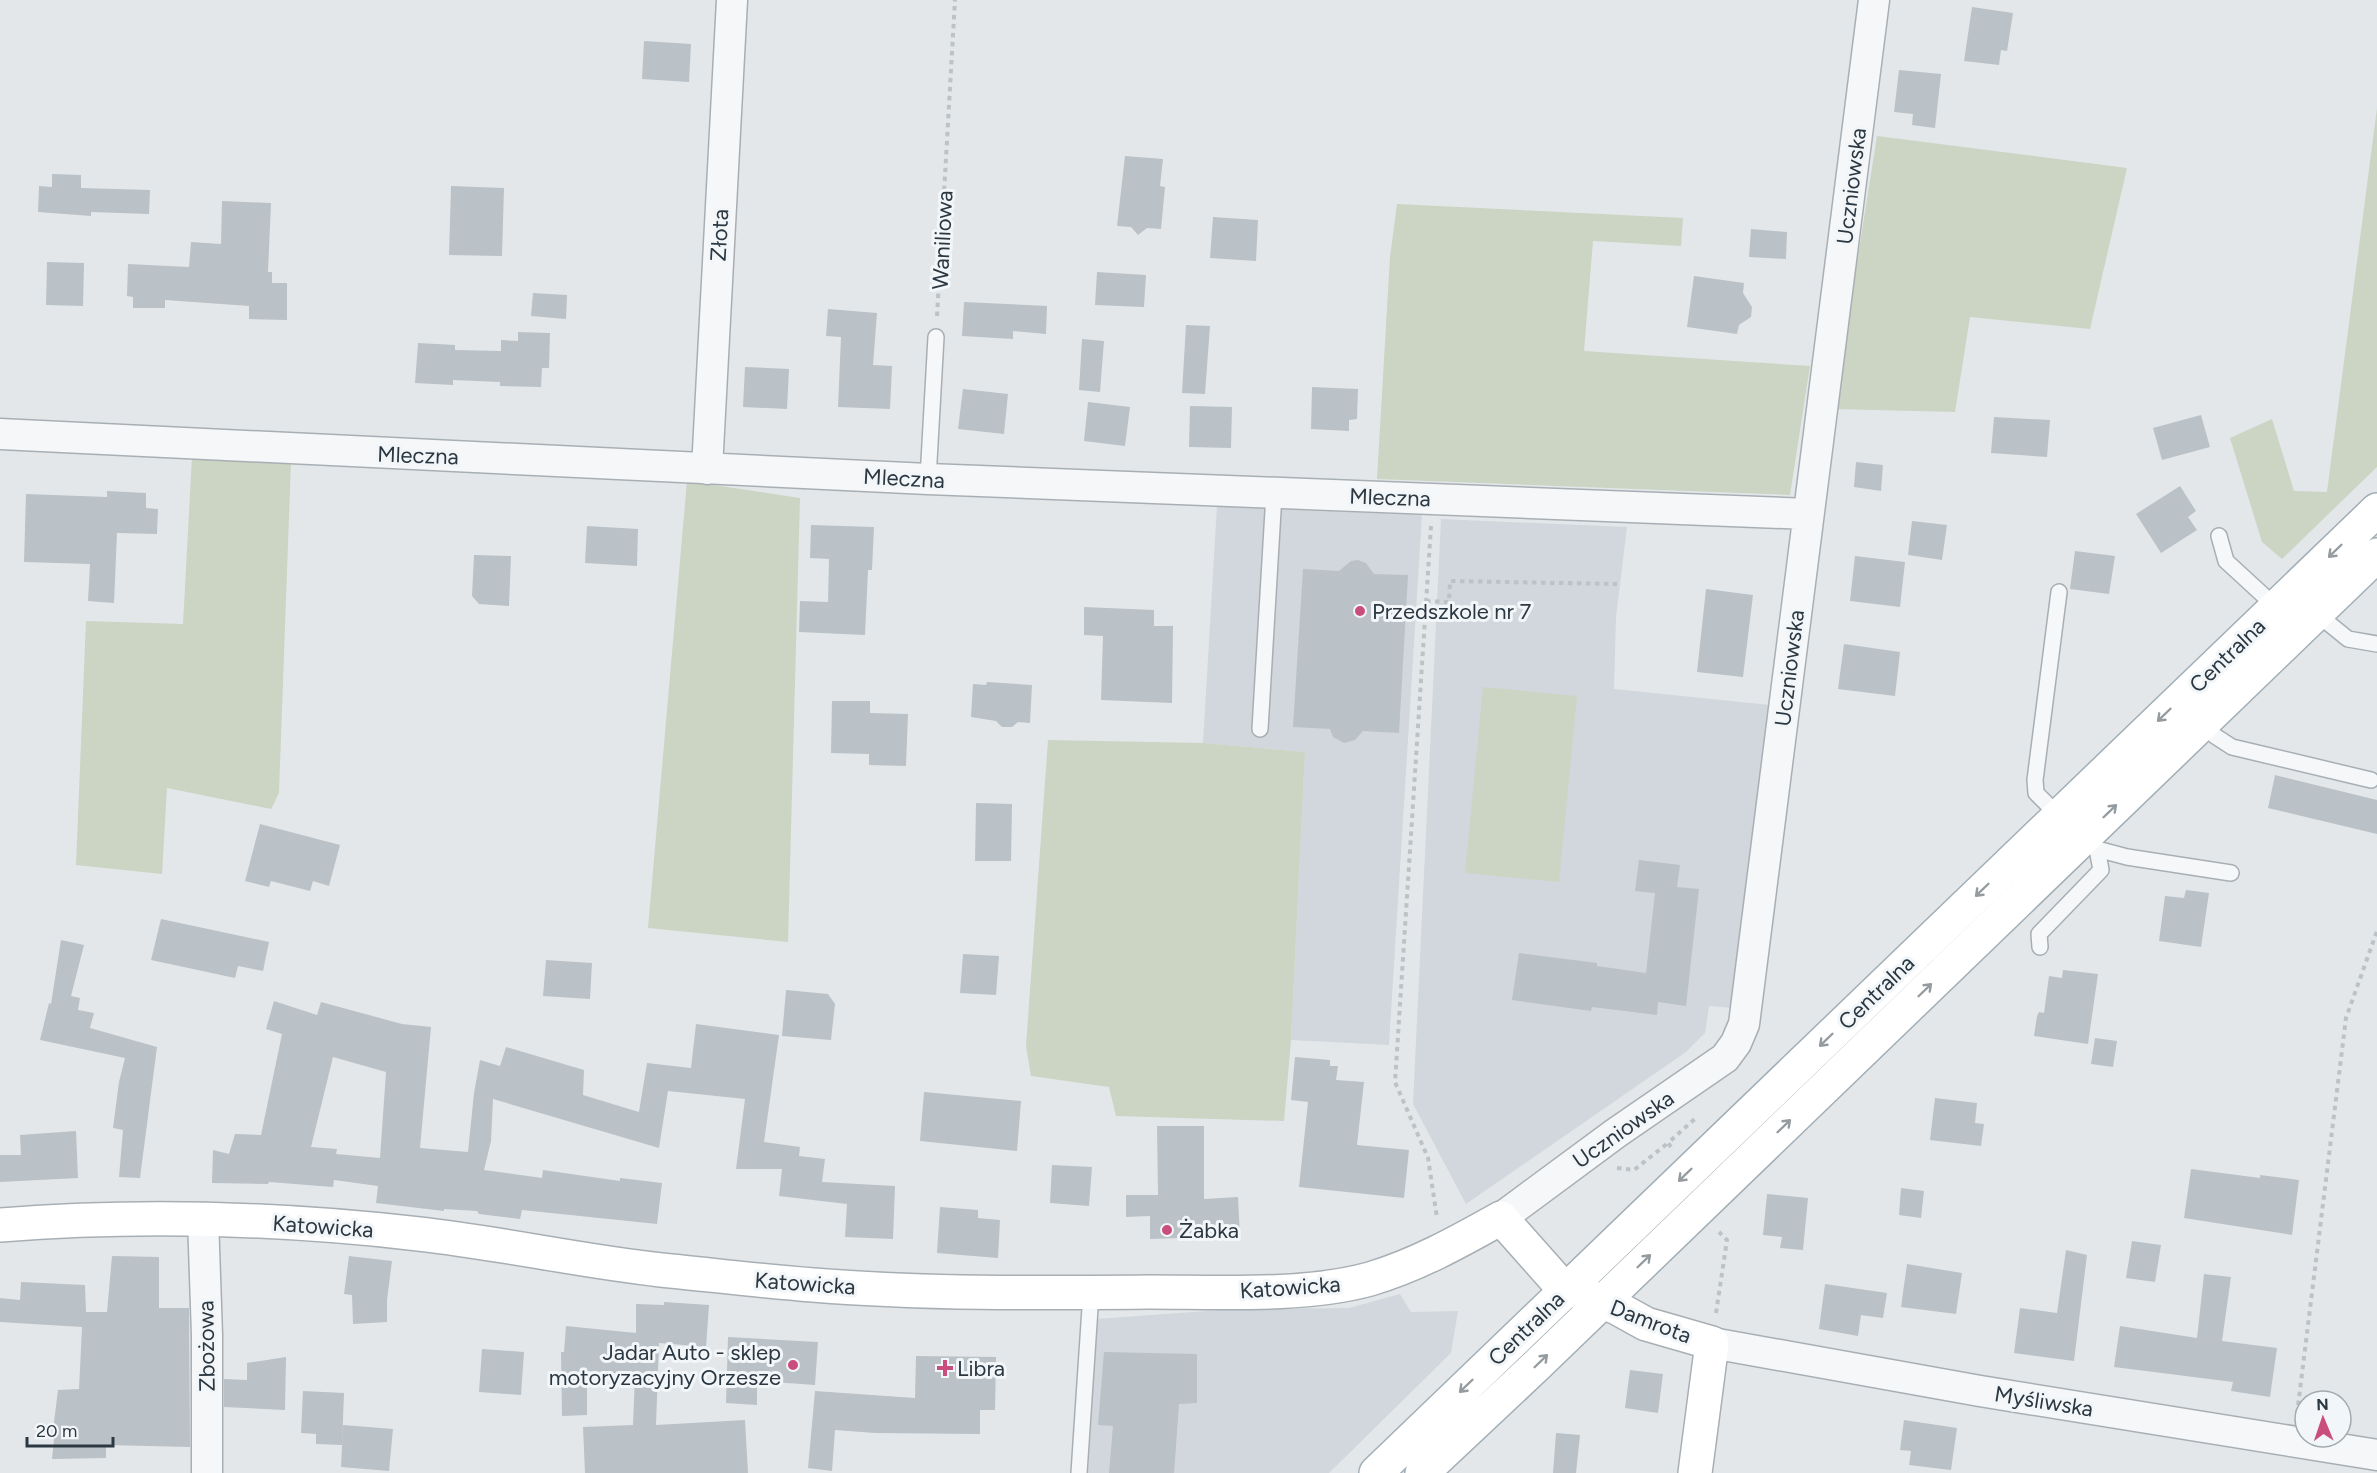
<svg xmlns="http://www.w3.org/2000/svg" width="2377" height="1473" viewBox="0 0 2377 1473" font-family="Figtree,sans-serif">
<rect width="100%" height="100%" fill="#e3e7ea"/>
<path fill="#d1d7dc" d="M 1217,506 L 1422,514 L 1389,1045 L 1291,1040 L 1305,752 L 1203,743 Z
M 1441,519 L 1627,527 L 1616,617 L 1614,689 L 1770,705 L 1733,1008 L 1709,1006 L 1705,1033 L 1686,1052 L 1466,1204 L 1413,1104 Z
M 1400,1294 L 1411,1312 L 1458,1311 L 1451,1353 L 1329,1473 L 1088,1473 L 1097,1319 L 1234,1309 L 1349,1308 Z"/>
<path fill="#ccd4c4" d="M 2377,108 L 2377,467 L 2282,559 L 2262,542 L 2230,438 L 2272,419 L 2294,491 L 2327,492 Z
M 1877,136 L 2127,168 L 2090,329 L 1970,317 L 1955,412 L 1834,409 Z
M 1397,204 L 1683,218 L 1681,246 L 1593,241 L 1584,351 L 1810,366 L 1790,495 L 1377,479 L 1390,257 Z
M 192,457 L 291,461 L 279,793 L 271,809 L 167,788 L 162,874 L 76,865 L 86,621 L 183,624 Z
M 687,481 L 800,498 L 788,942 L 648,928 Z
M 1483,687 L 1577,696 L 1559,882 L 1465,873 Z
M 1048,740 L 1203,743 L 1305,752 L 1291,1040 L 1284,1121 L 1116,1116 L 1109,1087 L 1031,1076 L 1026,1046 Z"/>
<path fill="#bac2c7" fill-rule="evenodd" d="M 1972,7 L 2013,13 L 2007,51 L 2001,50 L 1999,65 L 1964,61 Z
M 644,41 L 691,44 L 689,82 L 642,79 Z
M 1899,70 L 1941,74 L 1935,128 L 1912,125 L 1913,114 L 1894,112 Z
M 1125,156 L 1163,159 L 1160,186 L 1165,187 L 1161,229 L 1147,228 L 1138,235 L 1131,227 L 1117,226 Z
M 52,174 L 81,175 L 81,188 L 150,190 L 149,214 L 91,212 L 91,216 L 38,212 L 39,186 L 52,187 Z
M 451,186 L 504,188 L 502,256 L 449,255 Z
M 222,201 L 271,203 L 268,272 L 272,272 L 272,283 L 287,283 L 287,320 L 249,319 L 249,306 L 165,300 L 165,308 L 133,308 L 133,297 L 127,296 L 128,264 L 189,267 L 191,242 L 221,244 Z
M 1213,217 L 1258,220 L 1256,261 L 1210,258 Z
M 1751,229 L 1787,232 L 1786,259 L 1749,257 Z
M 47,262 L 84,263 L 83,306 L 46,305 Z
M 1097,272 L 1146,275 L 1144,307 L 1095,305 Z
M 1694,276 L 1744,283 L 1743,293 L 1752,307 L 1751,317 L 1739,325 L 1737,334 L 1687,327 Z
M 533,293 L 567,295 L 566,319 L 531,316 Z
M 964,302 L 1047,306 L 1046,334 L 1013,331 L 1013,339 L 962,336 Z
M 828,309 L 877,313 L 873,365 L 892,366 L 890,409 L 838,407 L 841,337 L 826,336 Z
M 1186,325 L 1210,326 L 1205,394 L 1182,393 Z
M 518,332 L 550,333 L 549,368 L 542,368 L 541,387 L 500,386 L 500,382 L 453,380 L 453,385 L 415,383 L 418,343 L 455,345 L 455,350 L 501,351 L 501,340 L 518,341 Z
M 1082,339 L 1104,341 L 1100,392 L 1079,390 Z
M 745,367 L 789,369 L 787,409 L 743,407 Z
M 1312,387 L 1358,389 L 1357,419 L 1349,420 L 1349,431 L 1311,429 Z
M 963,389 L 1008,394 L 1004,434 L 958,429 Z
M 1088,402 L 1130,407 L 1125,446 L 1084,441 Z
M 1190,406 L 1232,407 L 1231,448 L 1189,447 Z
M 2201,415 L 2210,447 L 2162,460 L 2153,428 Z
M 1994,417 L 2050,420 L 2047,457 L 1991,453 Z
M 1856,462 L 1883,465 L 1881,491 L 1854,487 Z
M 2180,486 L 2196,511 L 2188,517 L 2197,530 L 2161,553 L 2136,514 Z
M 107,491 L 146,493 L 146,508 L 158,509 L 157,534 L 117,533 L 114,603 L 88,601 L 90,564 L 24,562 L 26,494 L 107,497 Z
M 1912,521 L 1947,525 L 1942,560 L 1908,555 Z
M 811,525 L 874,527 L 872,570 L 868,570 L 865,635 L 799,632 L 800,601 L 828,602 L 829,559 L 810,558 Z
M 587,526 L 638,529 L 637,566 L 585,563 Z
M 2075,551 L 2115,556 L 2109,594 L 2070,589 Z
M 474,555 L 511,556 L 509,606 L 479,604 L 472,596 Z
M 1855,556 L 1905,562 L 1900,607 L 1850,601 Z
M 1358,560 L 1366,563 L 1374,574 L 1408,575 L 1399,733 L 1363,731 L 1355,740 L 1344,743 L 1333,737 L 1330,729 L 1293,727 L 1303,569 L 1339,571 L 1351,561 Z
M 1706,589 L 1753,595 L 1743,677 L 1697,672 Z
M 1084,607 L 1154,610 L 1154,626 L 1173,626 L 1172,703 L 1101,700 L 1103,636 L 1084,635 Z
M 1844,644 L 1900,652 L 1895,696 L 1838,689 Z
M 987,682 L 1032,685 L 1030,723 L 1018,722 L 1012,727 L 1002,727 L 996,721 L 971,717 L 973,684 L 986,685 Z
M 832,701 L 870,701 L 870,713 L 908,714 L 906,766 L 869,765 L 869,754 L 831,753 Z
M 2275,775 L 2377,800 L 2377,834 L 2268,808 Z
M 976,803 L 1012,804 L 1011,861 L 975,861 Z
M 260,824 L 340,845 L 329,886 L 313,881 L 310,891 L 271,881 L 269,887 L 245,881 Z
M 1639,860 L 1680,865 L 1677,887 L 1699,889 L 1686,1006 L 1658,1002 L 1657,1015 L 1592,1007 L 1591,1011 L 1512,1000 L 1519,953 L 1597,963 L 1597,966 L 1646,973 L 1655,893 L 1635,891 Z
M 2186,890 L 2209,893 L 2201,947 L 2159,941 L 2165,896 L 2184,898 Z
M 161,919 L 269,942 L 263,971 L 238,966 L 235,978 L 151,960 Z
M 61,940 L 84,945 L 71,996 L 80,998 L 78,1010 L 94,1013 L 90,1028 L 157,1047 L 140,1178 L 119,1177 L 123,1130 L 113,1128 L 119,1082 L 125,1058 L 40,1040 L 49,1003 L 51,1004 Z
M 963,954 L 999,956 L 996,995 L 960,993 Z
M 546,960 L 592,963 L 590,999 L 543,996 Z
M 2063,970 L 2098,974 L 2088,1044 L 2034,1036 L 2037,1016 L 2039,1012 L 2044,1013 L 2049,976 L 2062,978 Z
M 786,990 L 828,994 L 835,1004 L 831,1040 L 782,1036 Z
M 274,1001 L 317,1015 L 321,1002 L 402,1024 L 431,1027 L 420,1148 L 468,1152 L 474,1093 L 480,1060 L 500,1066 L 506,1047 L 584,1070 L 583,1095 L 639,1112 L 647,1063 L 691,1068 L 696,1024 L 779,1035 L 764,1142 L 800,1147 L 799,1156 L 825,1159 L 822,1182 L 895,1186 L 893,1239 L 845,1237 L 847,1204 L 779,1196 L 782,1169 L 736,1169 L 745,1099 L 668,1091 L 659,1148 L 493,1099 L 491,1141 L 484,1170 L 542,1178 L 543,1170 L 620,1181 L 620,1178 L 662,1183 L 657,1224 L 522,1210 L 520,1219 L 479,1214 L 477,1211 L 444,1209 L 444,1211 L 376,1203 L 378,1186 L 334,1180 L 333,1187 L 269,1182 L 268,1184 L 212,1183 L 213,1150 L 229,1154 L 235,1134 L 261,1135 L 282,1034 L 266,1029 ZM 333,1057 L 386,1072 L 380,1158 L 336,1154 L 337,1149 L 311,1147 Z
M 2095,1038 L 2117,1041 L 2113,1067 L 2091,1064 Z
M 1295,1057 L 1330,1060 L 1330,1066 L 1338,1066 L 1336,1080 L 1364,1082 L 1357,1145 L 1409,1150 L 1404,1198 L 1299,1187 L 1308,1102 L 1291,1100 Z
M 924,1092 L 1021,1101 L 1017,1151 L 920,1141 Z
M 1935,1098 L 1977,1103 L 1975,1123 L 1984,1124 L 1981,1146 L 1930,1140 Z
M 1157,1126 L 1204,1126 L 1204,1199 L 1238,1197 L 1240,1236 L 1150,1239 L 1150,1216 L 1126,1217 L 1126,1195 L 1158,1195 Z
M 76,1131 L 78,1178 L 0,1182 L 0,1155 L 21,1155 L 20,1135 Z
M 1052,1165 L 1092,1167 L 1089,1206 L 1050,1203 Z
M 2191,1169 L 2260,1178 L 2260,1175 L 2299,1180 L 2292,1235 L 2184,1218 Z
M 1901,1188 L 1924,1191 L 1921,1218 L 1899,1215 Z
M 1767,1194 L 1808,1198 L 1803,1250 L 1780,1248 L 1782,1237 L 1763,1235 Z
M 940,1207 L 978,1210 L 978,1218 L 1000,1220 L 998,1258 L 937,1253 Z
M 2132,1241 L 2161,1245 L 2155,1282 L 2126,1278 Z
M 2066,1250 L 2087,1255 L 2074,1361 L 2014,1353 L 2020,1308 L 2057,1313 Z
M 112,1256 L 159,1257 L 159,1308 L 189,1308 L 190,1447 L 106,1445 L 106,1458 L 52,1459 L 54,1439 L 52,1438 L 58,1390 L 79,1389 L 82,1327 L 0,1322 L 0,1298 L 20,1300 L 21,1282 L 85,1285 L 86,1312 L 107,1312 Z
M 349,1256 L 392,1261 L 387,1300 L 387,1322 L 353,1324 L 352,1295 L 344,1294 Z
M 1907,1264 L 1962,1273 L 1956,1314 L 1901,1307 Z
M 2204,1274 L 2231,1277 L 2222,1341 L 2277,1348 L 2270,1397 L 2231,1391 L 2233,1382 L 2114,1367 L 2120,1326 L 2197,1338 Z
M 1825,1284 L 1887,1293 L 1883,1318 L 1861,1315 L 1858,1336 L 1819,1329 Z
M 664,1302 L 709,1305 L 706,1347 L 659,1343 L 656,1425 L 745,1420 L 748,1473 L 585,1473 L 583,1427 L 633,1425 L 635,1375 L 587,1371 L 587,1415 L 562,1416 L 561,1352 L 564,1352 L 566,1326 L 636,1333 L 636,1304 L 664,1305 Z
M 728,1337 L 818,1342 L 815,1385 L 757,1381 L 757,1405 L 726,1403 Z
M 482,1349 L 524,1352 L 521,1395 L 479,1392 Z
M 1104,1352 L 1197,1354 L 1197,1403 L 1179,1404 L 1174,1473 L 1109,1473 L 1113,1426 L 1098,1425 Z
M 916,1356 L 996,1357 L 995,1410 L 980,1410 L 980,1434 L 875,1433 L 835,1430 L 832,1471 L 808,1468 L 815,1391 L 915,1398 Z
M 286,1357 L 285,1410 L 224,1407 L 224,1379 L 247,1380 L 247,1363 Z
M 1630,1370 L 1663,1374 L 1658,1413 L 1625,1408 Z
M 303,1391 L 344,1393 L 342,1445 L 316,1444 L 316,1434 L 301,1433 Z
M 1904,1420 L 1957,1428 L 1951,1470 L 1909,1465 L 1911,1451 L 1900,1450 Z
M 343,1425 L 393,1429 L 389,1471 L 341,1467 Z
M 1556,1433 L 1580,1435 L 1576,1473 L 1553,1473 Z"/>
<g fill="none" stroke-linecap="round" stroke-linejoin="round">
<defs>
<path id="lane" d="M 928,479 L 936,337
M 2219,536 L 2226,561 L 2276,607
M 2316,613 L 2348,639 L 2377,644
M 2203,722 L 2215,736 L 2232,747 L 2371,780
M 1260,729 L 1274,494
M 2059,816 L 2036,793 L 2035,780 L 2059,592
M 2084,837 L 2097,849 L 2127,857 L 2231,873
M 2040,947 L 2039,934 L 2101,870 L 2097,849
M 1079,1473 L 1091,1293"/>
<path id="street" d="M 0,434 L 928,479 L 1808,514
M 707,469 L 732,0
M 203,1218 L 207,1335 L 207,1473
M 1501,1218 L 1616,1133 L 1725,1058 L 1736,1043 L 1744,1024 L 1874,0
M 1712,1343 L 1980,1391 L 2377,1455"/>
<path id="secondary" d="M 0,1225 C 140,1214 280,1218 419,1234 C 500,1243 580,1261 661,1270 C 712,1275 762,1281 813,1285 C 925,1294 1037,1293 1149,1292 C 1217,1292 1305,1297 1370,1279 C 1417,1265 1458,1242 1501,1218 L 1556,1280 L 1569,1288 L 1617,1308 L 1646,1324 L 1712,1343 L 1695,1473"/>
<path id="primary" d="M 1376,1473 L 2377,510
M 1422,1473 L 1537,1365 L 2377,555"/>
</defs>
<use href="#lane" stroke="#a8afb4" stroke-width="18"/>
<use href="#street" stroke="#a8afb4" stroke-width="33"/>
<use href="#secondary" stroke="#a8afb4" stroke-width="36"/>
<use href="#primary" stroke="#a2aeb6" stroke-width="36"/>
<path stroke="#bcc2c6" stroke-width="4" stroke-dasharray="4.5 4.5" stroke-linecap="butt" d="M 937,316 L 955,0
M 1431,526 L 1395,1082 L 1428,1158 L 1437,1218
M 1426,601 L 1449,602 L 1450,581 L 1617,584
M 1671,1147 L 1668,1143 L 1697,1117
M 1617,1168 L 1634,1170 L 1668,1143
M 1716,1313 L 1727,1240 L 1719,1232
M 2297,1414 L 2346,1018 L 2377,931"/>
<use href="#lane" stroke="#f5f7f9" stroke-width="15"/>
<use href="#street" stroke="#f5f7f9" stroke-width="30"/>
<use href="#secondary" stroke="#fff" stroke-width="33"/>
<use href="#primary" stroke="#fff" stroke-width="33"/>
</g>
<defs><path id="oneway-shaft" d="M-6 0H5M1.5-3L5.5 0L1.5 3" fill="none" stroke-width="1.6" stroke-linecap="round" stroke-linejoin="round" transform="scale(1.5)"/></defs>
<g stroke="#959ca0">
<use href="#oneway-shaft" transform="translate(2335 551) rotate(136)"/>
<use href="#oneway-shaft" transform="translate(2164 715) rotate(136)"/>
<use href="#oneway-shaft" transform="translate(2110 811) rotate(-44)"/>
<use href="#oneway-shaft" transform="translate(1982 890) rotate(136)"/>
<use href="#oneway-shaft" transform="translate(1925 990) rotate(-44)"/>
<use href="#oneway-shaft" transform="translate(1826 1040) rotate(136)"/>
<use href="#oneway-shaft" transform="translate(1784 1126) rotate(-44)"/>
<use href="#oneway-shaft" transform="translate(1685 1175) rotate(136)"/>
<use href="#oneway-shaft" transform="translate(1644 1261) rotate(-44)"/>
<use href="#oneway-shaft" transform="translate(1541 1361) rotate(-44)"/>
<use href="#oneway-shaft" transform="translate(1466 1386) rotate(136)"/>
</g>
<g fill="#c94e7b" stroke="#f2f6f8" stroke-width="2">
<circle cx="1360" cy="611" r="6"/>
<circle cx="1167" cy="1230" r="6"/>
<circle cx="793" cy="1365" r="6"/>
<path d="M942 1359h6v6h6v6h-6v6h-6v-6h-6v-6h6z"/>
</g>
<g text-anchor="middle" stroke-width="6" stroke-linejoin="round" paint-order="stroke">
<g font-size="22" fill="#2b3842" stroke="#f2f6f8">
<text transform="translate(1851 186) rotate(-83)" y="8">Uczniowska</text>
<text transform="translate(719 235) rotate(-87)" y="8">Złota</text>
<text transform="translate(942 240) rotate(-87)" y="8">Waniliowa</text>
<text transform="translate(418 455) rotate(2)" y="8">Mleczna</text>
<text transform="translate(904 478) rotate(3)" y="8">Mleczna</text>
<text transform="translate(1390 497) rotate(2)" y="8">Mleczna</text>
<text transform="translate(2227 655) rotate(-44)" y="8">Centralna</text>
<text transform="translate(1789 668) rotate(-83)" y="8">Uczniowska</text>
<text transform="translate(1876 992) rotate(-44)" y="8">Centralna</text>
<text transform="translate(1623 1129) rotate(-35)" y="8">Uczniowska</text>
<text transform="translate(323 1226) rotate(4)" y="8">Katowicka</text>
<text transform="translate(805 1283) rotate(4)" y="8">Katowicka</text>
<text transform="translate(1290 1287) rotate(-4)" y="8">Katowicka</text>
<text transform="translate(1651 1321) rotate(21)" y="8">Damrota</text>
<text transform="translate(1526 1328) rotate(-44)" y="8">Centralna</text>
<text transform="translate(206 1346) rotate(-91)" y="8">Zbożowa</text>
<text transform="translate(2044 1401) rotate(9)" y="8">Myśliwska</text>
</g>
<g font-size="22" fill="#2b3842" stroke="#f2f6f8" text-anchor="start">
<text x="1372" y="619">Przedszkole nr 7</text>
<text x="1179" y="1238">Żabka</text>
<text x="781" y="1360" text-anchor="end">Jadar Auto - sklep<tspan x="781" dy="25">motoryzacyjny Orzesze</tspan></text>
<text x="957" y="1376">Libra</text>
</g>
</g>
<g transform="translate(2323 1419) rotate(358)"><circle r="28" fill="#f2f6f8" stroke="#a2aaaf" stroke-width="1.5"/>
<path d="M0-4.5L10 22L0 15L-10 22Z" fill="#c94e7b"/>
<text y="-9" font-size="16" font-weight="bold" text-anchor="middle" fill="#2b3842">N</text>
</g>
<path d="M27 1437v9h86v-9" fill="none" stroke="#2b3842" stroke-width="3"/>
<text x="36" y="1437" font-size="18" fill="#2b3842" stroke="#f2f6f8" stroke-width="4.5" paint-order="stroke">20 m</text>
</svg>
